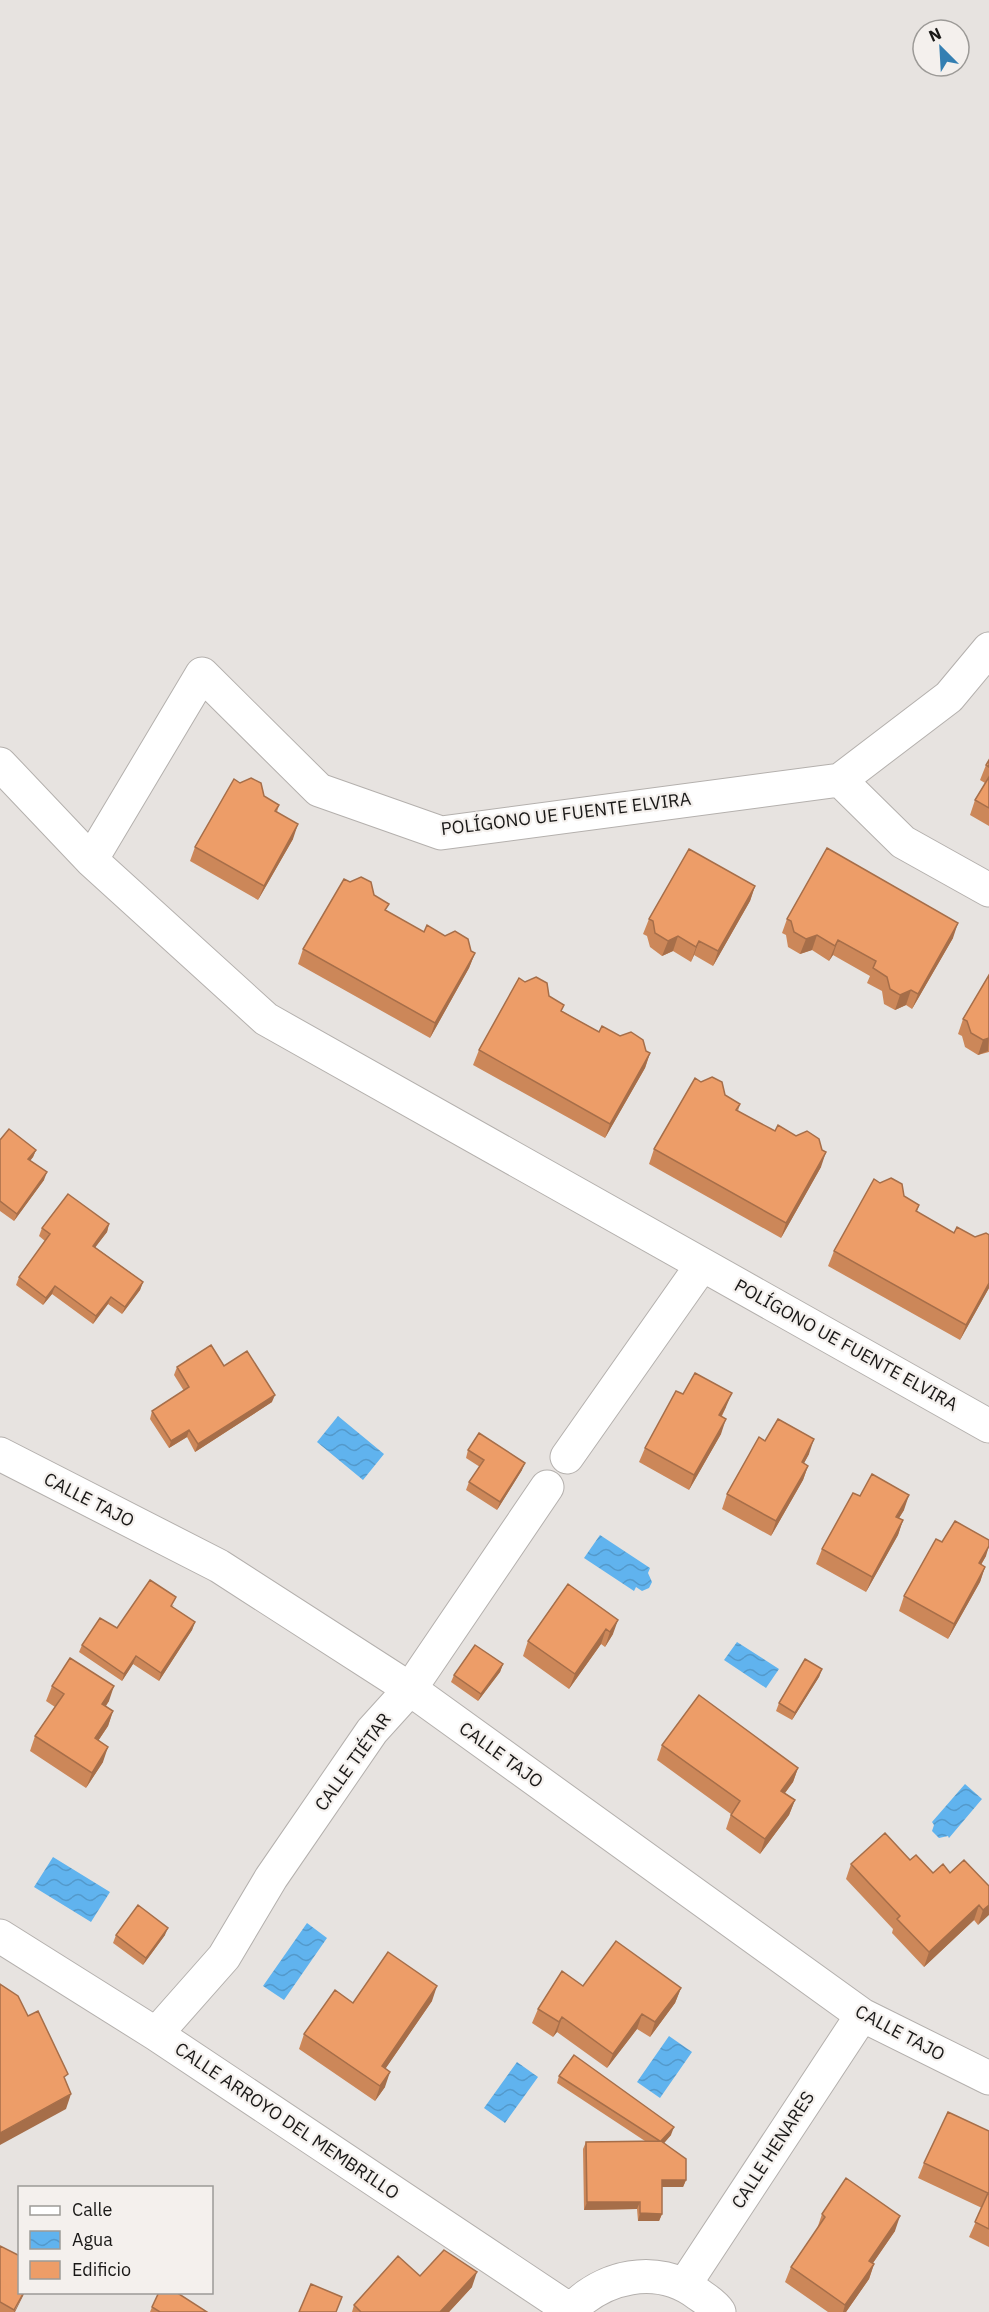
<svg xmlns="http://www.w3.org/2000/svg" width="989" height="2312" viewBox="0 0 989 2312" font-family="'IBM Plex Sans',sans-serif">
<defs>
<pattern id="water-waves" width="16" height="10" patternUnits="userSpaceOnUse" patternTransform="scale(1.5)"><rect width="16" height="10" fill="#60b3ee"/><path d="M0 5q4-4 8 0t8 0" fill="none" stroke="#5399cb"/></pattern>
</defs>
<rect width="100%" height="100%" fill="#e7e3e0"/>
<path fill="url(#water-waves)" d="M 338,1416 L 384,1454 L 363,1480 L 317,1442 Z
M 600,1535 L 650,1568 L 648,1573 L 652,1582 L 649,1588 L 642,1591 L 636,1587 L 634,1591 L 584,1558 Z
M 737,1642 L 779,1669 L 766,1688 L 724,1660 Z
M 965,1784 L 982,1799 L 949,1838 L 948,1836 L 939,1838 L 932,1831 L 934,1825 L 932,1822 Z
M 53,1857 L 110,1892 L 91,1922 L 34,1887 Z
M 307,1923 L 327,1938 L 284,2000 L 263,1986 Z
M 669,2036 L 692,2052 L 660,2098 L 637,2082 Z
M 517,2062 L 538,2077 L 505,2123 L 484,2108 Z"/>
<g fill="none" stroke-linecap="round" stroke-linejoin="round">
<defs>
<path id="minor" d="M 0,764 L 91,860 L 266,1019 L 989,1426
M 840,780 L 903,842 L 989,890
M 91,860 L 202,674 L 319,790 L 441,833 L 840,780 L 949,697 L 989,649
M 0,1454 L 219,1566 L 410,1689 L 862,2015 L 989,2078
M 567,1457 L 702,1265
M 0,1936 L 156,2034 L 570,2310
M 156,2034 L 224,1957 L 271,1878 L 372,1731 L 410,1689 L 547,1487
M 685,2284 L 862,2015
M 569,2312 C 602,2276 657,2263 698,2294 C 705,2299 714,2304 719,2312"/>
</defs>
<use href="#minor" stroke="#b4b0ad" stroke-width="35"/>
<use href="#minor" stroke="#fff" stroke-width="33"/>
</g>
<path fill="#cc8759" d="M 989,760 L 989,826 L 970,815 L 975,800 L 985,783 L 980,780 L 986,765 Z
M 264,796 L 279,805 L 277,812 L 293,839 L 258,900 L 190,861 L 195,847 Z
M 755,886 L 750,901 L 713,966 L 694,955 L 691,962 L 673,951 L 662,956 L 650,947 L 647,936 L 643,934 L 649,919 Z
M 374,895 L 386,911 L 424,932 L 475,953 L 469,968 L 430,1038 L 298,964 L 303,949 Z
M 787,919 L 953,938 L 912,1009 L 906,1005 L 895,1010 L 884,1004 L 882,991 L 867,983 L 870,976 L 833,955 L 829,961 L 812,950 L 800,954 L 788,947 L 786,935 L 782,933 Z
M 989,975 L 989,1052 L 978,1055 L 965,1047 L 962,1036 L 958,1034 L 963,1019 Z
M 525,982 L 549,996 L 562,1011 L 599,1032 L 650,1053 L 645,1068 L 605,1138 L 473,1065 L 479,1050 Z
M 725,1095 L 740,1104 L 738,1111 L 821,1167 L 781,1238 L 649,1164 L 654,1149 Z
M 0,1140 L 36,1150 L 33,1157 L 30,1161 L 44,1180 L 14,1221 L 0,1211 Z
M 904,1196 L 919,1205 L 917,1212 L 989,1288 L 960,1340 L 828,1266 L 834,1251 Z
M 109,1224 L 107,1232 L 95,1247 L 143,1282 L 140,1290 L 122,1314 L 108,1304 L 93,1324 L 52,1294 L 43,1305 L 16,1285 L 19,1277 L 45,1241 L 39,1236 L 42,1228 Z
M 224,1366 L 272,1402 L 195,1452 L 187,1437 L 169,1448 L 150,1419 L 152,1411 L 184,1391 L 174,1375 L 177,1367 Z
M 683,1394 L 726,1407 L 722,1416 L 721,1434 L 689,1490 L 639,1462 L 645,1448 Z
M 765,1441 L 809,1454 L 804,1463 L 808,1466 L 803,1480 L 771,1536 L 722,1509 L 727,1494 Z
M 468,1450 L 522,1470 L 497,1510 L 466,1490 L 469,1482 L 480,1467 L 466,1458 Z
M 860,1496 L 904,1510 L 899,1518 L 903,1520 L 898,1535 L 866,1592 L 816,1564 L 822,1549 Z
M 942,1542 L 986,1556 L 981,1565 L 985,1567 L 980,1582 L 948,1639 L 899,1611 L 904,1596 Z
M 568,1584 L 613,1634 L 605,1647 L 601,1644 L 569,1689 L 523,1656 L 528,1641 Z
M 174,1605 L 172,1607 L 195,1622 L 192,1630 L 159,1681 L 133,1664 L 122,1681 L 79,1652 L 82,1645 L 117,1628 Z
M 503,1664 L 500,1672 L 478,1701 L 451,1682 L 454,1675 Z
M 822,1669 L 819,1677 L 792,1720 L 776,1711 L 779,1703 Z
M 52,1686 L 109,1701 L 106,1706 L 113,1711 L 108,1726 L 98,1741 L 103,1762 L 86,1788 L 30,1751 L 35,1736 L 55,1707 L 46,1701 Z
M 662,1745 L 798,1768 L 793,1782 L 785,1793 L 795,1800 L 789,1815 L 760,1854 L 726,1829 L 731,1814 L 657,1760 Z
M 851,1864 L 933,1873 L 950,1873 L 989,1905 L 978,1925 L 974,1920 L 924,1967 L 892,1933 L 893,1929 L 846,1879 Z
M 116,1935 L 165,1935 L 143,1965 L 113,1943 Z
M 583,1986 L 681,1988 L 675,2003 L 650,2037 L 637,2029 L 607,2068 L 557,2032 L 553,2037 L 532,2023 L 538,2009 Z
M 432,2001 L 385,2069 L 385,2087 L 375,2101 L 299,2049 L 304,2034 L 353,2003 Z
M 559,2076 L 671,2135 L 664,2143 L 686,2180 L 683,2187 L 662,2187 L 662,2214 L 659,2221 L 638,2221 L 637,2209 L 584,2210 L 583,2149 L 586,2142 L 645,2141 L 557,2083 Z
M 989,2131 L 989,2247 L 969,2237 L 982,2208 L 918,2178 L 924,2163 Z
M 822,2214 L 895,2231 L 873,2263 L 874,2264 L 869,2279 L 846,2312 L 828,2312 L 785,2282 L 791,2267 L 817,2229 Z
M 0,2246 L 20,2256 L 15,2312 L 0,2312 Z
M 420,2276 L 472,2287 L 449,2312 L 352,2312 L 354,2305 Z
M 152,2307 L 207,2312 L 150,2312 Z"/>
<path fill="#a66e49" d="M 298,824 L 293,839 L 258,900 L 264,886 Z
M 755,886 L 750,901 L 713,966 L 718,951 Z
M 958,923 L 953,938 L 912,1009 L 918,994 Z
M 817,935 L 812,950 L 800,954 L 806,939 Z
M 678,936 L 673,951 L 662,956 L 668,941 Z
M 838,940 L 833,955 L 829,961 L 835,946 Z
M 699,941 L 694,955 L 691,962 L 696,947 Z
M 475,953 L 469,968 L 430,1038 L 435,1023 Z
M 911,990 L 906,1005 L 895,1010 L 900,995 Z
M 989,1038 L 988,1051 L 978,1055 L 983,1040 Z
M 650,1053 L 645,1068 L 605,1138 L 610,1124 Z
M 36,1150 L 33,1157 L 25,1167 L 28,1159 Z
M 826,1152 L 821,1167 L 781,1238 L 786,1223 Z
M 47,1172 L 44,1180 L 14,1221 L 17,1214 Z
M 109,1224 L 107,1232 L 91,1253 L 93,1246 Z
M 143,1282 L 140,1290 L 122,1314 L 125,1307 Z
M 989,1283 L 989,1288 L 960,1340 L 966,1325 Z
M 55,1286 L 52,1294 L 43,1305 L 46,1298 Z
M 111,1297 L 108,1304 L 93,1324 L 96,1316 Z
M 732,1393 L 726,1407 L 714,1430 L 719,1415 Z
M 275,1395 L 272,1402 L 195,1452 L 198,1444 Z
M 726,1419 L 721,1434 L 689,1490 L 694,1475 Z
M 189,1430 L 187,1437 L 169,1448 L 171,1441 Z
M 814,1439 L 809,1454 L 797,1476 L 802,1462 Z
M 525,1463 L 522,1470 L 497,1510 L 500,1502 Z
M 808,1466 L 803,1480 L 771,1536 L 776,1521 Z
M 909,1495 L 904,1510 L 891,1531 L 896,1517 Z
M 903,1520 L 898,1535 L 866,1592 L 872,1577 Z
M 989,1546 L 986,1556 L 973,1578 L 979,1563 Z
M 985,1567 L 980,1582 L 948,1639 L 954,1624 Z
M 618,1620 L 613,1634 L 605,1647 L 610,1632 Z
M 195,1622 L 192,1630 L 159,1681 L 161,1673 Z
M 606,1629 L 601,1644 L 569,1689 L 575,1674 Z
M 136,1656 L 133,1664 L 122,1681 L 124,1674 Z
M 503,1664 L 500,1672 L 478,1701 L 481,1694 Z
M 822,1669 L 819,1677 L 792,1720 L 795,1713 Z
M 114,1686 L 109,1701 L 97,1718 L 102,1704 Z
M 113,1711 L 108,1726 L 90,1753 L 95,1738 Z
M 108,1747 L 103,1762 L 86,1788 L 92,1773 Z
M 798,1768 L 793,1782 L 776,1805 L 781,1791 Z
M 795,1800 L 789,1815 L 760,1854 L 765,1839 Z
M 979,1905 L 974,1920 L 924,1967 L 929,1952 Z
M 989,1905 L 989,1915 L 978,1925 L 983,1910 Z
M 168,1928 L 165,1935 L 143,1965 L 146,1958 Z
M 437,1986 L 432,2001 L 377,2081 L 382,2066 Z
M 681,1988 L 675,2003 L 650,2037 L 655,2022 Z
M 642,2014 L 637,2029 L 607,2068 L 613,2054 Z
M 562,2017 L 557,2032 L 553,2037 L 559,2022 Z
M 390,2072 L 385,2087 L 375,2101 L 380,2086 Z
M 71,2094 L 66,2109 L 0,2145 L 0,2133 Z
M 674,2127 L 671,2135 L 659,2149 L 661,2141 Z
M 662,2180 L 686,2180 L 683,2187 L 659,2187 Z
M 587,2202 L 640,2202 L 637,2209 L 584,2210 Z
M 640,2213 L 662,2214 L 659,2221 L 638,2221 Z
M 900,2216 L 895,2231 L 864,2276 L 869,2261 Z
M 874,2264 L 869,2279 L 846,2312 L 843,2312 L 845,2305 Z
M 477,2272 L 472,2287 L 449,2312 L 440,2312 Z
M 24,2292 L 25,2292 L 15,2312 L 14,2312 Z"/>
<path fill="#ed9d68" stroke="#a66e49" stroke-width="1.5" d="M 989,760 L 989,767 L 986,765 Z
M 989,777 L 989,808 L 975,800 Z
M 251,778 L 261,783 L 264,796 L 279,805 L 275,811 L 298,824 L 264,886 L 195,847 L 234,779 L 240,783 Z
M 827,848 L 958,923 L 918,994 L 911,990 L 900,995 L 890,989 L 887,977 L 873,968 L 876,961 L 838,940 L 835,946 L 817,935 L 806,939 L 794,932 L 791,921 L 787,919 Z
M 689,849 L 755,886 L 718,951 L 699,941 L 696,947 L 678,936 L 668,941 L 655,933 L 653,921 L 649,919 Z
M 361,877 L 371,882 L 374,895 L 389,904 L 385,910 L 424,932 L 427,925 L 445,936 L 455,931 L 468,939 L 471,951 L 475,953 L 435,1023 L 303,949 L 344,879 L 350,882 Z
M 989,975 L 989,1038 L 983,1040 L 971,1033 L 967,1021 L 963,1019 Z
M 536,977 L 547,983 L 549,996 L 564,1005 L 561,1011 L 599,1032 L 602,1026 L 620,1036 L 631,1032 L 643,1040 L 646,1051 L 650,1053 L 610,1124 L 479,1050 L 519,978 L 525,982 Z
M 712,1077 L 722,1082 L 725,1095 L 740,1104 L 736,1110 L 775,1131 L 778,1125 L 796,1136 L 807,1131 L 819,1139 L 822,1150 L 826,1152 L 786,1223 L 654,1149 L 695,1078 L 701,1082 Z
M 9,1129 L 36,1150 L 28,1159 L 47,1172 L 17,1214 L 0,1201 L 0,1140 Z
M 891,1178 L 902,1184 L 904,1196 L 919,1205 L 916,1211 L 954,1233 L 957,1227 L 975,1237 L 986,1233 L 989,1235 L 989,1283 L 966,1325 L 834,1251 L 874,1179 L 880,1183 Z
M 68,1194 L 109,1224 L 93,1246 L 143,1282 L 125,1307 L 111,1297 L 96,1316 L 55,1286 L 46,1298 L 19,1277 L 50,1234 L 42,1228 Z
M 211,1345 L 224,1366 L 247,1351 L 275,1395 L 198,1444 L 189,1430 L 171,1441 L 152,1411 L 189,1387 L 177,1367 Z
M 695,1373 L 732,1393 L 719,1415 L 726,1419 L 694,1475 L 645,1448 L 676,1391 L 683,1394 Z
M 778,1419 L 814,1439 L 802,1462 L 808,1466 L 776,1521 L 727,1494 L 759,1437 L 765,1441 Z
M 479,1433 L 525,1463 L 500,1502 L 469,1482 L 484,1460 L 468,1450 Z
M 872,1474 L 909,1495 L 896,1517 L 903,1520 L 872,1577 L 822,1549 L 853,1493 L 860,1496 Z
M 955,1521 L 989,1540 L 989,1546 L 979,1563 L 985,1567 L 954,1624 L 904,1596 L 936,1539 L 942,1542 Z
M 150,1580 L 176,1597 L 171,1606 L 195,1622 L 161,1673 L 136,1656 L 124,1674 L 82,1645 L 100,1618 L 117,1628 Z
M 568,1584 L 618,1620 L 610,1632 L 606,1629 L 575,1674 L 528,1641 Z
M 475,1645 L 503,1664 L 481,1694 L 454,1675 Z
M 70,1658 L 114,1686 L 102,1704 L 113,1711 L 95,1738 L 108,1747 L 92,1773 L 35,1736 L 64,1694 L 52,1686 Z
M 805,1659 L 822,1669 L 795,1713 L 779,1703 Z
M 699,1695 L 798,1768 L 781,1791 L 795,1800 L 765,1839 L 731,1815 L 740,1801 L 662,1745 Z
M 885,1833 L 910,1860 L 916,1855 L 933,1873 L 943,1864 L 950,1873 L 964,1860 L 989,1886 L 989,1905 L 983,1910 L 979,1905 L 929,1952 L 897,1919 L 900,1916 L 851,1864 Z
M 138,1905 L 168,1928 L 146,1958 L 116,1935 Z
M 616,1941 L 681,1988 L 655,2022 L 642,2014 L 613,2054 L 562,2017 L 559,2022 L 538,2009 L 562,1971 L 583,1986 Z
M 388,1952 L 437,1986 L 382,2066 L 390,2072 L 380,2086 L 304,2034 L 335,1990 L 353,2003 Z
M 0,1984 L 18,1996 L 28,2016 L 38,2011 L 68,2074 L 64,2077 L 71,2094 L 0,2133 Z
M 574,2055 L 674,2127 L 661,2141 L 686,2159 L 686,2180 L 662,2180 L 662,2214 L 640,2213 L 640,2202 L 587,2202 L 586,2142 L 660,2141 L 559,2076 Z
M 948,2112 L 989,2131 L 989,2229 L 975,2222 L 988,2193 L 924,2163 Z
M 846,2178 L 900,2216 L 869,2261 L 874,2264 L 845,2305 L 791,2267 L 825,2217 L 822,2214 Z
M 0,2246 L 20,2256 L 20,2292 L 24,2292 L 14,2310 L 0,2302 Z
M 444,2250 L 477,2272 L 440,2312 L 361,2312 L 354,2305 L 398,2256 L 420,2276 Z
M 311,2284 L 342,2297 L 336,2312 L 299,2312 Z
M 159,2292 L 176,2292 L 207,2312 L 160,2312 L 152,2307 Z"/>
<g text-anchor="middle" stroke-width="4.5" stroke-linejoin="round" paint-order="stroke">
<g font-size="18" fill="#191817" stroke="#f4f0ed">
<text transform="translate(566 814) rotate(-7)" y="6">POLÍGONO UE FUENTE ELVIRA</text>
<text transform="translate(846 1345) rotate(29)" y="6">POLÍGONO UE FUENTE ELVIRA</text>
<text transform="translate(89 1500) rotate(27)" y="6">CALLE TAJO</text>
<text transform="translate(501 1755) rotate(36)" y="6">CALLE TAJO</text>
<text transform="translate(353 1762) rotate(-54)" y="6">CALLE TIÉTAR</text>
<text transform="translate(900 2033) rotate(28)" y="6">CALLE TAJO</text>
<text transform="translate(287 2121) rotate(34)" y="6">CALLE ARROYO DEL MEMBRILLO</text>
<text transform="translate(773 2150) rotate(-57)" y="6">CALLE HENARES</text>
</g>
</g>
<rect x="18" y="2186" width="195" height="108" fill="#f4f0ed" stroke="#9c9a97" stroke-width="1.5"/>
<rect x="30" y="2206" width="30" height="9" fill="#ffffff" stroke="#9c9a97" stroke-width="1.5"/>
<text x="72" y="2216" font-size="18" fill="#191817">Calle</text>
<rect x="30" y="2231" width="30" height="18" fill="url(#water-waves)" stroke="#9c9a97" stroke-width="1.5"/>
<text x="72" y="2246" font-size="18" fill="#191817">Agua</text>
<rect x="30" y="2261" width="30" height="18" fill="#ed9d68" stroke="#9c9a97" stroke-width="1.5"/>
<text x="72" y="2276" font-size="18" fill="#191817">Edificio</text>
<g transform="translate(941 48) rotate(336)"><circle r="28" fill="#f4f0ed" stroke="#9c9a97" stroke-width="1.5"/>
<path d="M0-4.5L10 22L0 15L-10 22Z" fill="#347fb2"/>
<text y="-9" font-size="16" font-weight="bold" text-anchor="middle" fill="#191817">N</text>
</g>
</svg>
